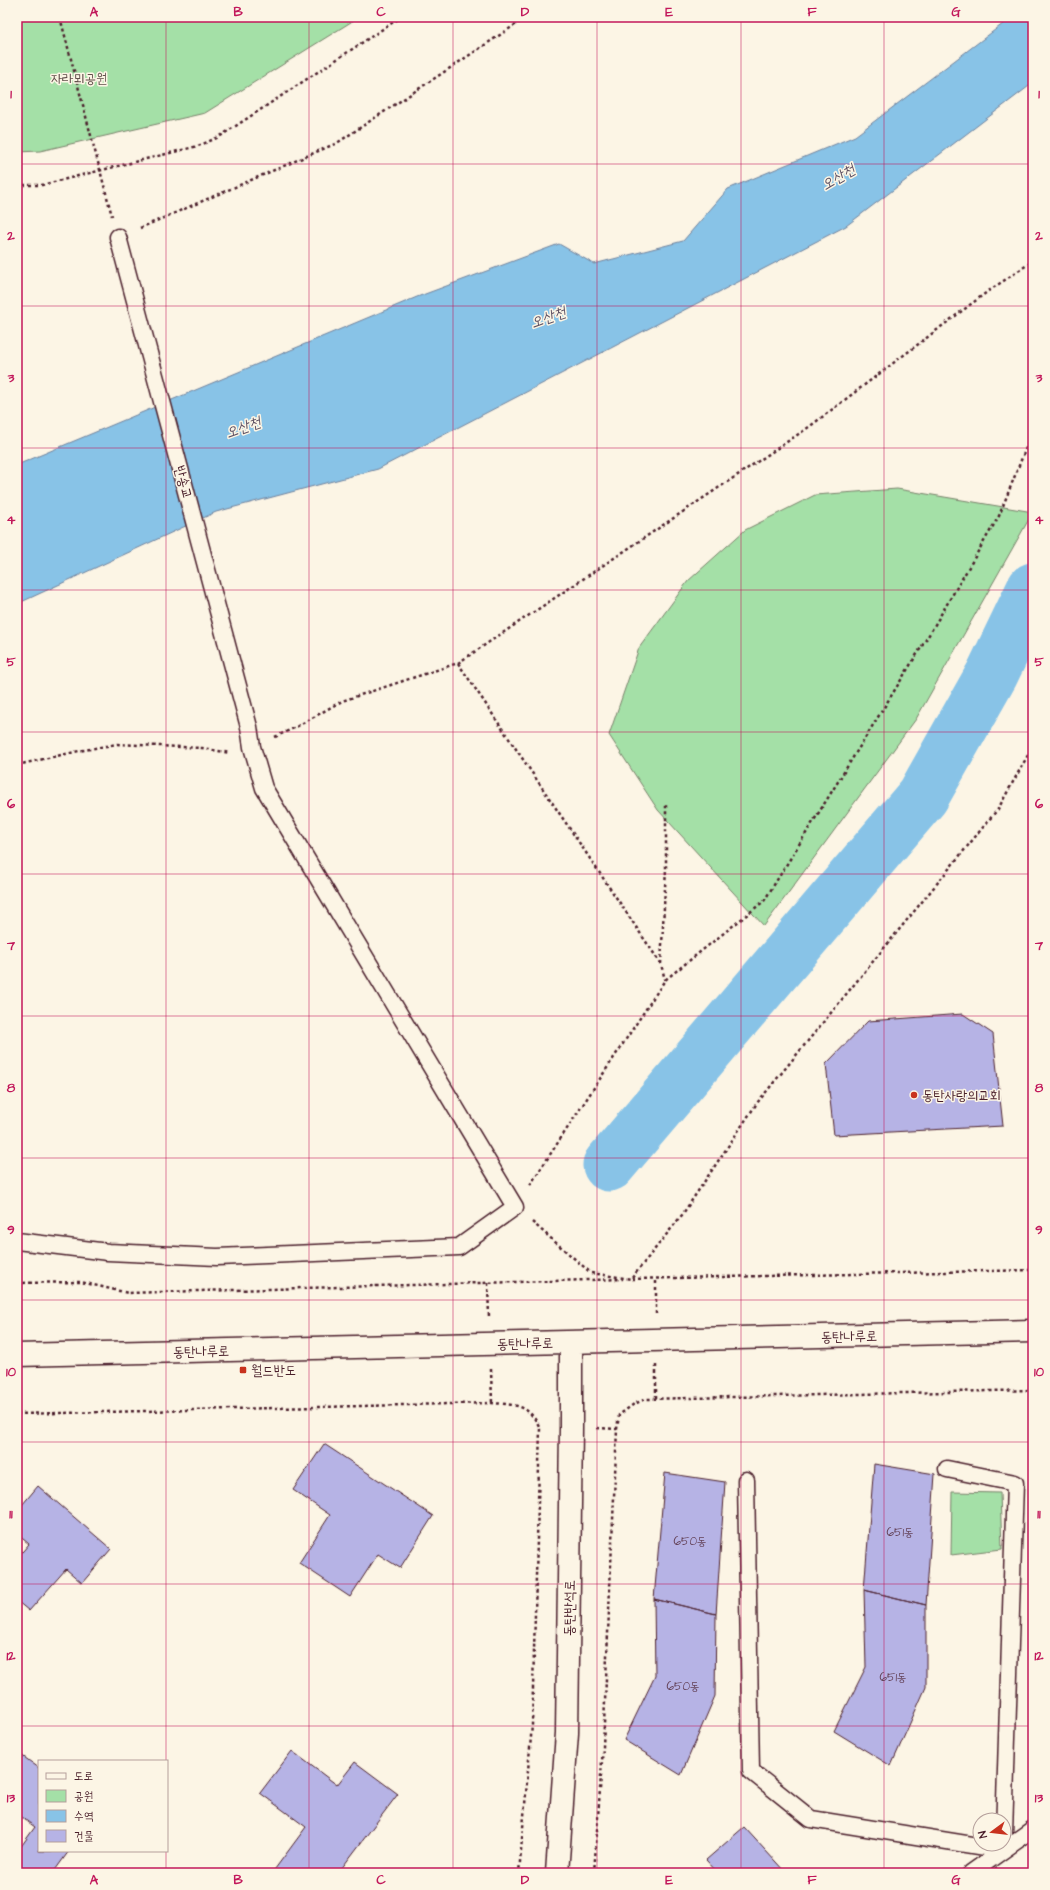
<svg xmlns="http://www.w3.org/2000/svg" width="1050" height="1890" viewBox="0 0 1050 1890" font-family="'Architects Daughter','Poor Story',sans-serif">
<rect width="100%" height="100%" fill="#fcf5e5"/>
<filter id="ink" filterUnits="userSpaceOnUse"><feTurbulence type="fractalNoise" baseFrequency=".025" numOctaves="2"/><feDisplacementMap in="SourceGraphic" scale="8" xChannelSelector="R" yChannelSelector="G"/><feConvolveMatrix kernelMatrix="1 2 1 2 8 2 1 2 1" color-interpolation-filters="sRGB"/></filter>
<g filter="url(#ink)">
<path fill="#a4e0a7" stroke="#778069" d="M 17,17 L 359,17 L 205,113 L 40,151 L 17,152 Z
M 897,489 L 1033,512 L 916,719 L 764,926 L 658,810 L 609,735 L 639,648 L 688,581 L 745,530 L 815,495 Z
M 952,1492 L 1000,1493 L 1002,1549 L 951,1555 Z"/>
<path fill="#88c3e7" stroke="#6f819c" d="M 1012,17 L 1033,17 L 1033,83 L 846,226 L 378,469 L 216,512 L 17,604 L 17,465 L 417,297 L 559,244 L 594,264 L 683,241 L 728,189 L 855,136 Z"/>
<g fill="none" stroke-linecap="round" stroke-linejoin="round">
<path stroke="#88c3e7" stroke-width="53" d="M 609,1165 L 923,796 L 992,674 L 1033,589"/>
</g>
<path fill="#b6b3e5" stroke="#4a1f2b" d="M 963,1014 L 993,1034 L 1003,1126 L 834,1135 L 826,1064 L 868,1021 Z
M 324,1444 L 433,1516 L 400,1568 L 378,1554 L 350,1597 L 299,1563 L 330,1515 L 293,1490 Z
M 874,1464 L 935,1474 L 926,1605 L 864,1590 Z
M 665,1473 L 725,1482 L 716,1614 L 654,1599 Z
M 38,1486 L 111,1549 L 82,1583 L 66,1569 L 29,1611 L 17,1601 L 17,1558 L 29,1544 L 17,1534 L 17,1511 Z
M 864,1590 L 926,1605 L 926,1687 L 891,1766 L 834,1731 L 866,1667 Z
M 654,1599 L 716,1614 L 715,1696 L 681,1775 L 624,1740 L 655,1676 Z
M 292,1751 L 337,1785 L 355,1762 L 398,1794 L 338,1873 L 272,1873 L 306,1827 L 260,1793 Z
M 17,1752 L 39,1768 L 39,1851 L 69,1851 L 53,1873 L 17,1873 L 17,1852 L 35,1827 L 17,1814 Z
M 744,1827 L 786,1873 L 718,1873 L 706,1860 Z
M 996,1868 L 1001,1873 L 990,1873 Z"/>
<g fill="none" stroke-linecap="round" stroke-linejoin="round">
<defs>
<path id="lane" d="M 17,1241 L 108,1252 L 217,1257 L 459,1247 L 515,1207 L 264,788 L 252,747 L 249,727 L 118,237
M 947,1469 L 1015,1483 L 1004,1833
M 746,1480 L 751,1771 L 811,1819 L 1003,1850 L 1004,1844
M 971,1873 L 1033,1829"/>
<path id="secondary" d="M 17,1355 L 1033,1331
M 557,1873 L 567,1733 L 571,1428 L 571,1342"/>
</defs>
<use href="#lane" stroke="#4a1f2b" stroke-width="19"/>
<use href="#secondary" stroke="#4a1f2b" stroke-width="25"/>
<path stroke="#4a1f2b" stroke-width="2.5" stroke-dasharray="3 3" stroke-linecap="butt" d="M 60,17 L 112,216
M 17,185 L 42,185 L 198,146 L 219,137 L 401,17
M 140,228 L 337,143 L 527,17
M 458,663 L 661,964 L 665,980
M 275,737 L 296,727 L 342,701 L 458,663 L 809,427 L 987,292 L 1033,261
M 17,765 L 79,751 L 117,744 L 202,748 L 230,753
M 661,964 L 666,869 L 666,803
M 530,1185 L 665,980 L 764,901 L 927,638 L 999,516 L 1033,430
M 532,1222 L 591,1273 L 631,1279 L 682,1215 L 757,1103 L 998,809 L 1033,746
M 632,1279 L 1033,1270
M 17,1283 L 81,1282 L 128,1293 L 623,1279
M 488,1283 L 489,1318
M 656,1314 L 656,1278
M 656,1365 L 656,1399
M 491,1369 L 492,1403
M 17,1414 L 492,1403 C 517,1405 528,1404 540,1428 L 532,1725 L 519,1873
M 597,1428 L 617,1429
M 594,1873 L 603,1747 L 617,1429 L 619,1415 L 634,1404 L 646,1399 L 1033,1390"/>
<use href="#lane" stroke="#fcf5e5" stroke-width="16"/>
<use href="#secondary" stroke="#fcf5e5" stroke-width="22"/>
</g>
</g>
<path fill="none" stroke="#c2185b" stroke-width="1" stroke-opacity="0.55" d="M 166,17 L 166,1761M 309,17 L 309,1873M 453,17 L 453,1873M 597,17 L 597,1873M 741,17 L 741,1873M 884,17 L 884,1873M 17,164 L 1033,164M 17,306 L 1033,306M 17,448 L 1033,448M 17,590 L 1033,590M 17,732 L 1033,732M 17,874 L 1033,874M 17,1016 L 1033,1016M 17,1158 L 1033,1158M 17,1300 L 1033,1300M 17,1442 L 1033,1442M 17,1584 L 1033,1584M 17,1726 L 1033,1726M 166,1851 L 166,1873"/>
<g fill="#c8321e" stroke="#fcf5e5" stroke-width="1.5">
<circle cx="914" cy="1095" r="4"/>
<rect x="239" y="1366" width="8" height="8" rx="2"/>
</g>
<g text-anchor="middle" stroke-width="3" stroke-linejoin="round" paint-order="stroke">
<g font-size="12" fill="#65445a">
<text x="900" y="1536">651동</text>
<text x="690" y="1545">650동</text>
<text x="893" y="1681">651동</text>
<text x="683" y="1690">650동</text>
</g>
<g font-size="14" fill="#604f4a" stroke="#fcf5e5">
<text x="79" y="83">자라뫼공원</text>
</g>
<g font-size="14" fill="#4a1f2b" stroke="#fcf5e5">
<text transform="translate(184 482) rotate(75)" y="5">반송교</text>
<text transform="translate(849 1336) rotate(-1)" y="5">동탄나루로</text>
<text transform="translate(525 1343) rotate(-1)" y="5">동탄나루로</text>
<text transform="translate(201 1351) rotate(-1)" y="5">동탄나루로</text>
<text transform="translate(569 1608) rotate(-89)" y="5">동탄반석로</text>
</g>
<g font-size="14" fill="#4a1f2b" stroke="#fcf5e5" text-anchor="start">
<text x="922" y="1100">동탄사랑의교회</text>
<text x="251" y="1375">월드반도</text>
</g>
<g font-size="15" font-style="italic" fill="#5d5063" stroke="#fcf5e5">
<text transform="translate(838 177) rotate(-31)" y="5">오산천</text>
<text transform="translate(548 317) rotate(-20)" y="5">오산천</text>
<text transform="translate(243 427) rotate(-20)" y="5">오산천</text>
</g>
</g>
<rect width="1050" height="1890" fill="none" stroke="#fcf5e5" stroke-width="44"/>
<rect x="38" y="1760" width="130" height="92" fill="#fcf5e5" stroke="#b59f9b"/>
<rect x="46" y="1773" width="20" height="6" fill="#fcf5e5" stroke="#b59f9b"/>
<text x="74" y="1780" font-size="12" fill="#4a1f2b">도로</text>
<rect x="46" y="1790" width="20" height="12" fill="#a4e0a7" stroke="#b59f9b"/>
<text x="74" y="1800" font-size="12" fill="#4a1f2b">공원</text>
<rect x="46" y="1810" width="20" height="12" fill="#88c3e7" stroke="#b59f9b"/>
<text x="74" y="1820" font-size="12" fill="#4a1f2b">수역</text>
<rect x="46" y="1830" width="20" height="12" fill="#b6b3e5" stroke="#b59f9b"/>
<text x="74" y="1840" font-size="12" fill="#4a1f2b">건물</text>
<g transform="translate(992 1832) rotate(255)"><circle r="19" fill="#fcf5e5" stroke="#b59f9b"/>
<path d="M0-3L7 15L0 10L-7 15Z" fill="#c8321e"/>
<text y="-6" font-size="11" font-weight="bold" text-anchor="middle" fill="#4a1f2b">N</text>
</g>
<rect x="22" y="22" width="1006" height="1846" fill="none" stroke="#c2185b" stroke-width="1.5"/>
<g font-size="13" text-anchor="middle" font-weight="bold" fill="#c2185b">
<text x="94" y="16">A</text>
<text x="238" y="16">B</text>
<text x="381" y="16">C</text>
<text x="525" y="16">D</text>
<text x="669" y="16">E</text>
<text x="812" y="16">F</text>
<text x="956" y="16">G</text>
<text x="11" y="98">1</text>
<text x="1039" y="98">1</text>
<text x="11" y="240">2</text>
<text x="1039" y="240">2</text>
<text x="11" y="382">3</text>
<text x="1039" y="382">3</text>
<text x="11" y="524">4</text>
<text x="1039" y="524">4</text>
<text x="11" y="666">5</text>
<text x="1039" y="666">5</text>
<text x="11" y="808">6</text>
<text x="1039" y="808">6</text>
<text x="11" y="950">7</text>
<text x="1039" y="950">7</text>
<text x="11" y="1092">8</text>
<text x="1039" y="1092">8</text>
<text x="11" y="1234">9</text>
<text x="1039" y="1234">9</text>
<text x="11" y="1376">10</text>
<text x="1039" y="1376">10</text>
<text x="11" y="1518">11</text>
<text x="1039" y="1518">11</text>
<text x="11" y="1660">12</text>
<text x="1039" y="1660">12</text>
<text x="11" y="1802">13</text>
<text x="1039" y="1802">13</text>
<text x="94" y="1884">A</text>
<text x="238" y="1884">B</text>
<text x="381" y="1884">C</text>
<text x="525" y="1884">D</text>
<text x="669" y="1884">E</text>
<text x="812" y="1884">F</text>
<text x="956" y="1884">G</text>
</g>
</svg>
